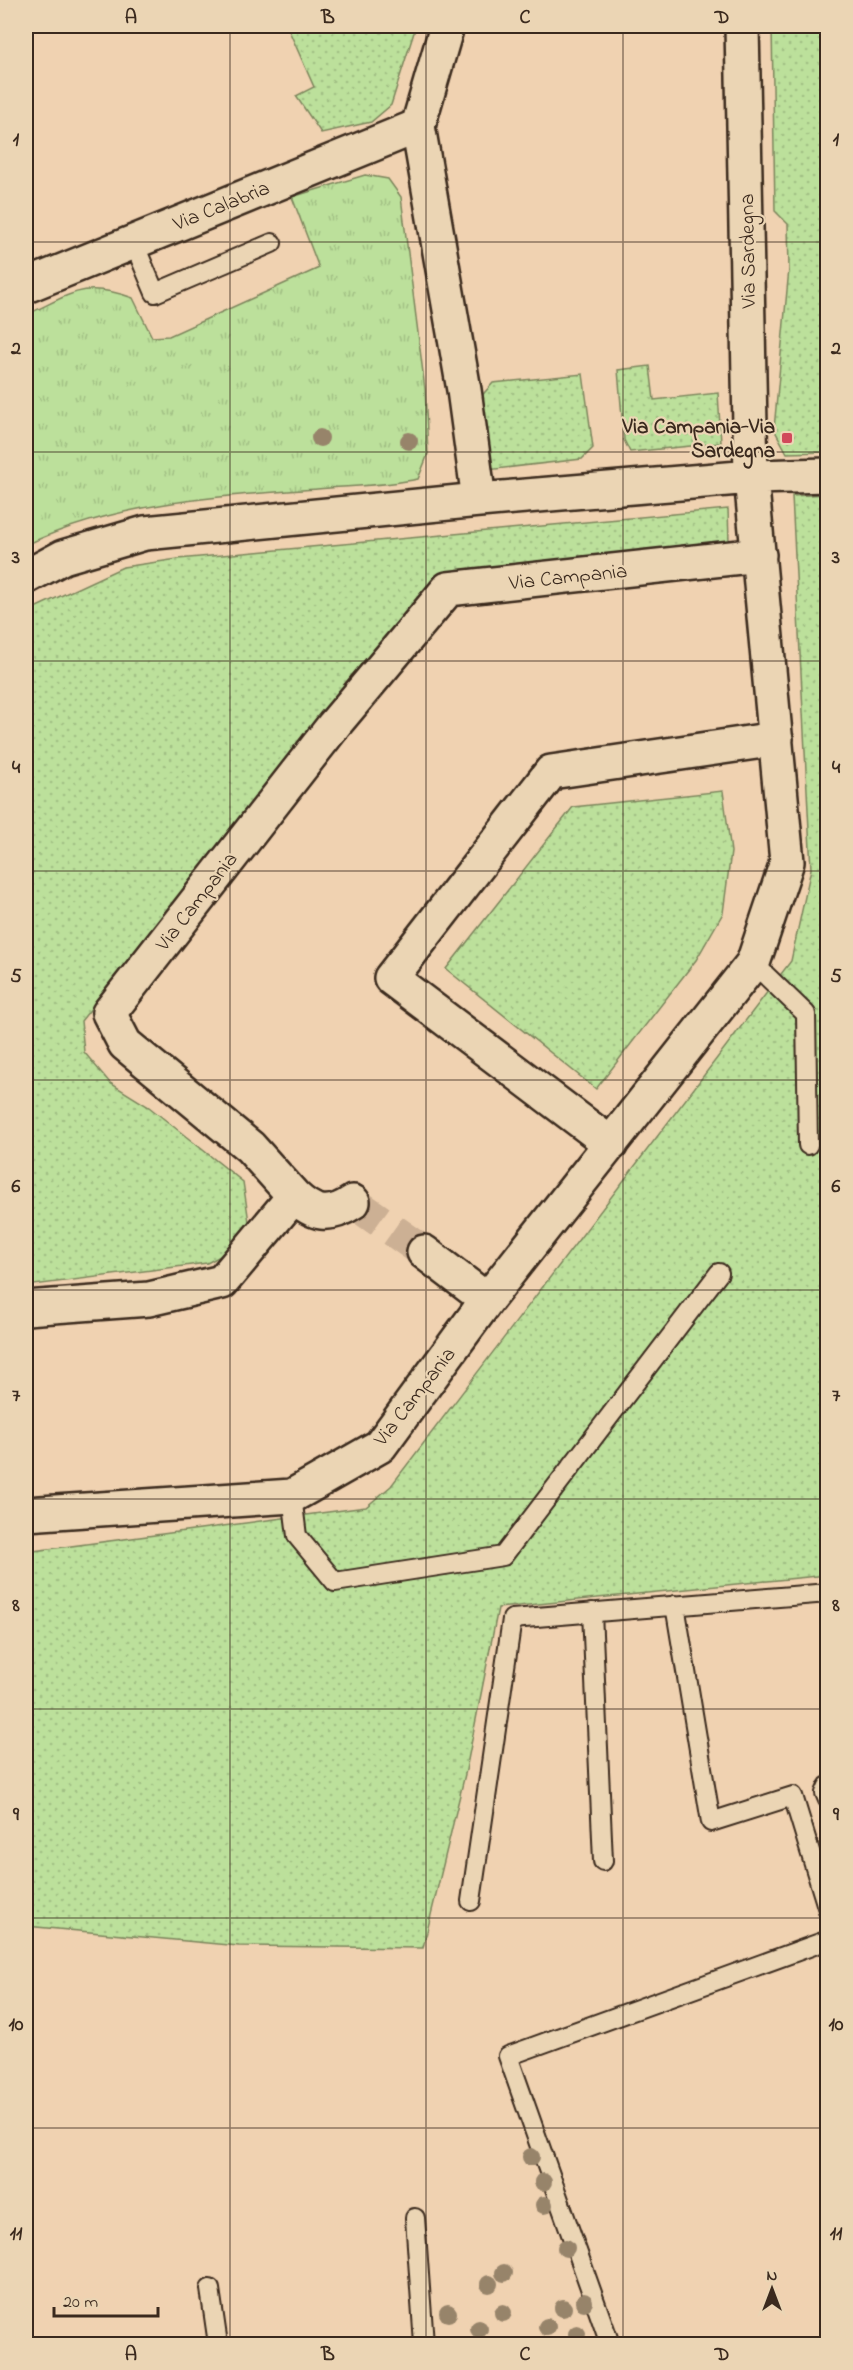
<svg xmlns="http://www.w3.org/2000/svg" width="853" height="2370" viewBox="0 0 853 2370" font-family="'Indie Flower',sans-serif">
<defs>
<pattern id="grass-dots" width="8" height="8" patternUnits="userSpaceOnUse" patternTransform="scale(1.5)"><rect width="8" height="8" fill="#bce09b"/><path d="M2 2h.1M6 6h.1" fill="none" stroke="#a2c085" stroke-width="1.8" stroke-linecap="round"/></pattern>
<pattern id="park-tufts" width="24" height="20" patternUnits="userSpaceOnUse" patternTransform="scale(1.5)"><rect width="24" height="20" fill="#bce09b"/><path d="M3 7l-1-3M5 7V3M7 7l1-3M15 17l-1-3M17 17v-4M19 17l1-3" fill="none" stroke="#a2c085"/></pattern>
</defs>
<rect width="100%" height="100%" fill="#f0d2b1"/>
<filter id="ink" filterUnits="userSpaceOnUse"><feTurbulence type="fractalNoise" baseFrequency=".0167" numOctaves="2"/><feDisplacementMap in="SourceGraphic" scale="12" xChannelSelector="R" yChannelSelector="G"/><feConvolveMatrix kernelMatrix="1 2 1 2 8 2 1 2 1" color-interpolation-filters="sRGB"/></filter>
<g filter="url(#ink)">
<path fill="url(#grass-dots)" stroke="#7c855c" stroke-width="1.5" d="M 287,26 L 416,26 L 391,105 L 371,122 L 321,133 L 296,96 L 314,87 Z
M 772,26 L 827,26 L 827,452 L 787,453 L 774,429 L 789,269 L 788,224 L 775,211 Z
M 650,366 L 654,400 L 718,393 L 721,443 L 630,452 L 624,440 L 618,370 Z
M 583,374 L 593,448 L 582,459 L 487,470 L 477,401 L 493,383 Z
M 827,494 L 827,1575 L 498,1608 L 466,1770 L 423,1948 L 239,1946 L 26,1926 L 26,1552 L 366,1507 L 391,1486 L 791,961 L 811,869 L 792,496 Z
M 728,509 L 729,541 L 437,577 L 81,1021 L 84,1052 L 110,1083 L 149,1107 L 243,1182 L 249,1222 L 232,1250 L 207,1263 L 26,1286 L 26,1032 L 29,1031 L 26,1022 L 26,612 L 123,567 L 178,559 Z
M 723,791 L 731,852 L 723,913 L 696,960 L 596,1089 L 446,969 L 573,807 Z"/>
<path fill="url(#park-tufts)" stroke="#7c855c" stroke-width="1.5" d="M 365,175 L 388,179 L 401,197 L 425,389 L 428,454 L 418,479 C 384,486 351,486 317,489 C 220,496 115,502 26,545 L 26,315 C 72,294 82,280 133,298 L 152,337 L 169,336 L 319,268 L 292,197 Z"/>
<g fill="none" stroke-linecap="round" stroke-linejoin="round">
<path stroke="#ccb094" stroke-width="33" stroke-dasharray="33 16" stroke-linecap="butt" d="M 353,1202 L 424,1252"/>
<defs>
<path id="service" d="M 133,241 L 155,293 L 272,243
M 753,963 L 806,1014 L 808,1145
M 292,1496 L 297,1536 L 335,1582 L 503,1556 L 719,1273
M 675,1605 L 711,1822 L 793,1796 L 828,1910
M 592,1612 L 603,1861
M 828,1786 L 825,1793 L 828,1800
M 471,1901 L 512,1619 L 828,1593
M 415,2218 L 424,2344
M 210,2289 L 218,2344
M 610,2344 L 508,2056 L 828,1940"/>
<path id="minor" d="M 447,26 L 418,126 L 464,390 L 479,500
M 26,286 L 418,126
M 26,577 L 63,557 L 145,533 L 479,500 L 751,477 L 828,475
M 611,1144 L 391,978 L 551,772 L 776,739
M 294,1196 C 314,1215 329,1218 353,1202
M 424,1252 L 487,1300
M 26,1308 L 149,1299 L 222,1282 L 294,1196 L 250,1147 L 125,1044 L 109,1013 L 334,725 L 448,589 L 759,555
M 26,1514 L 292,1496 L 380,1446 L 487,1300 L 753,963 L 787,862 L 751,477 L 742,26"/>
</defs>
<use href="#service" stroke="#3b2a1e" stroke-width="22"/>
<use href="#minor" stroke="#3b2a1e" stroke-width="38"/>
<use href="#service" stroke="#ebd5b4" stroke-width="18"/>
<use href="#minor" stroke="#ebd5b4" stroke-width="33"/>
</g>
<g fill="#97846b">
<circle cx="320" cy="438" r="9"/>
<circle cx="409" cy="441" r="9"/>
<circle cx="531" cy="2157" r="9"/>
<circle cx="543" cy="2182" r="9"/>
<circle cx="544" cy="2205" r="9"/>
<circle cx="566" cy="2248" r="9"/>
<circle cx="504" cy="2273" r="9"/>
<circle cx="489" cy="2284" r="9"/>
<circle cx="584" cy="2302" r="9"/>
<circle cx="563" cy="2308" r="9"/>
<circle cx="448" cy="2313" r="9"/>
<circle cx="503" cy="2313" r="9"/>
<circle cx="547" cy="2327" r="9"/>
<circle cx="479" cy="2329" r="9"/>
<circle cx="577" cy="2334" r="9"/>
</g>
</g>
<path fill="none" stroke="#3b2a1e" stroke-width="1.5" stroke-opacity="0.55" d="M 230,26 L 230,2344M 426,26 L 426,2344M 623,26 L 623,2344M 26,242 L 828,242M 26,452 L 828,452M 26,661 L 828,661M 26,871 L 828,871M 26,1080 L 828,1080M 26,1290 L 828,1290M 26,1499 L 828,1499M 26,1709 L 828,1709M 26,1918 L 828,1918M 26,2128 L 828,2128"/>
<rect fill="#d1495b" stroke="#ebd5b4" stroke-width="2" x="781" y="432" width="12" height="12" rx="3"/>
<g text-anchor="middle" stroke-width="4.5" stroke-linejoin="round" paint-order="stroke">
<g font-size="21" fill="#3b2a1e" stroke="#ebd5b4">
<text transform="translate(221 205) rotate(-22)" y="7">Via Calabria</text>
<text transform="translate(747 251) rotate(-91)" y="7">Via Sardegna</text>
<text transform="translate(568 576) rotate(-6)" y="7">Via Campania</text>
<text transform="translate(196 901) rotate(-52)" y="7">Via Campania</text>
<text transform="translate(414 1396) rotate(-52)" y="7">Via Campania</text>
</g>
<g font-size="21" font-weight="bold" fill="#3b2a1e" stroke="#ebd5b4" text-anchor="end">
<text x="775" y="433">Via Campania-Via<tspan x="775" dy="24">Sardegna</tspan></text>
</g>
</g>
<rect width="853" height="2370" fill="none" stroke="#ebd5b4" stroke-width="66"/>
<g transform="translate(772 2289)" stroke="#ebd5b4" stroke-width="4.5" paint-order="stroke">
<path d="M0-4.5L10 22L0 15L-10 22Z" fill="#3b2a1e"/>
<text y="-9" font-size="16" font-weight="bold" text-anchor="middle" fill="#3b2a1e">N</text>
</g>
<path d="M54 2307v9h104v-9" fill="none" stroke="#3b2a1e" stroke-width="3"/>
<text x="63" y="2307" font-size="18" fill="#3b2a1e" stroke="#ebd5b4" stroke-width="4.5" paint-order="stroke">20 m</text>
<rect x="33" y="33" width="787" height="2304" fill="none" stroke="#3b2a1e" stroke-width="2"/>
<g font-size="20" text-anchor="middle" font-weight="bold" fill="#3b2a1e">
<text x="131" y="23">A</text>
<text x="328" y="23">B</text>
<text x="525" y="23">C</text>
<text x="722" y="23">D</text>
<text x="16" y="145">1</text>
<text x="836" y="145">1</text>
<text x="16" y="354">2</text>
<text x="836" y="354">2</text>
<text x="16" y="563">3</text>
<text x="836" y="563">3</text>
<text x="16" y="773">4</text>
<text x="836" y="773">4</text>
<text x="16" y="982">5</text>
<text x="836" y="982">5</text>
<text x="16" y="1192">6</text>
<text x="836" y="1192">6</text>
<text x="16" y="1401">7</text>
<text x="836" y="1401">7</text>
<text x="16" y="1611">8</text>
<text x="836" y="1611">8</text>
<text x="16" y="1820">9</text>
<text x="836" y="1820">9</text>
<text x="16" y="2030">10</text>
<text x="836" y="2030">10</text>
<text x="16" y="2239">11</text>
<text x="836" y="2239">11</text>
<text x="131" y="2360">A</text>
<text x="328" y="2360">B</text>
<text x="525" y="2360">C</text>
<text x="722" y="2360">D</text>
</g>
</svg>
